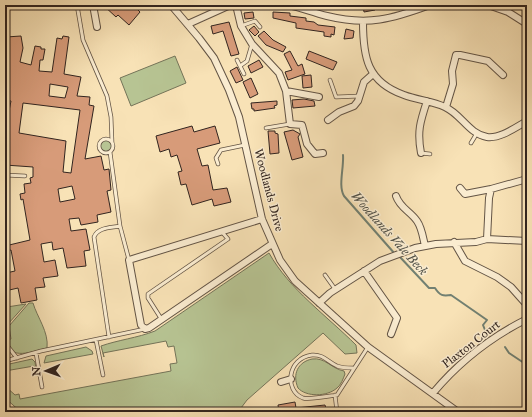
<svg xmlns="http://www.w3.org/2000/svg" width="532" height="417" viewBox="0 0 532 417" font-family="'IM FELL Great Primer',serif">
<rect width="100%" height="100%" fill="#f8e2b6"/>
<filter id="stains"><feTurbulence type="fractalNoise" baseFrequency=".005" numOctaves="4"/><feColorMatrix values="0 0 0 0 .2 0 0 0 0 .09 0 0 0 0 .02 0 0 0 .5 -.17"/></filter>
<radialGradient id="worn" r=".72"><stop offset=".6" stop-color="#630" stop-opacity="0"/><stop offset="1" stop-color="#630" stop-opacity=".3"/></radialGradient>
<path fill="#b7c493" stroke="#747459" d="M 175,56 L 186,83 L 131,106 L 120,78 Z
M100.5 146a5.5 5.5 0 1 1 11 0a5.5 5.5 0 1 1-11 0Z
M 269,253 C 289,289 327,316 356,345 L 357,353 L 345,354 L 323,333 L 247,400 L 238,412 L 21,412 L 5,398 L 5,386 L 15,395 L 19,394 L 20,399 L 171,371 L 170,364 L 177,363 L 174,346 L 168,347 L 166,341 L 103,353 L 104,357 L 101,346 C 118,340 137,338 155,331 Z
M 29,303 L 33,303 C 37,317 49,332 47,348 C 33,351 9,362 7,340 L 11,339 L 9,326 Z
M 26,304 L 8,324 L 5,325 L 5,310 L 7,307 Z
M 86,347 L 92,351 L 93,354 L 44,363 L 46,356 Z
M 32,359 L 35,362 L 36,370 L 34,366 L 5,371 L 5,365 Z
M 312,359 C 325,357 332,369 344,371 L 345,374 C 343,379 341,385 337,388 C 327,397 306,397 298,388 C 292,374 298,362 312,359 Z"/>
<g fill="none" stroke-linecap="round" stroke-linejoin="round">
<path stroke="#728072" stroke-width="2" d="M 343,155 C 344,168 338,186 344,196 L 395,254
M 399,256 L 429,288 L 435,288 C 440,296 443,296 451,295 L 487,320 L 483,325 L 485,330
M 505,347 L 509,353 L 527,365"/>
</g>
<path fill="#d79b79" stroke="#31241f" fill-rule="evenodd" d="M 103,5 L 141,5 L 137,9 L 140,12 L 129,25 L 118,15 L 116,17 Z
M 363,5 L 374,5 L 375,10 L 364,12 Z
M 253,12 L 254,18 L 245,19 L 244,13 Z
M 273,12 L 290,13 L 290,16 L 306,18 L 306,21 L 314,22 L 318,25 L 335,27 L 334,35 L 331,34 L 331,37 L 324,36 L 324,32 L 296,28 L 296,23 L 273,18 Z
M 229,22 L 239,54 L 231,56 L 223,31 L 213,34 L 211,26 Z
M 254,26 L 259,32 L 255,36 L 249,30 Z
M 346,29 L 354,31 L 353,38 L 344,39 Z
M 264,31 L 273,40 L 286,47 L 283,52 L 266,45 L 258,36 Z
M 21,36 L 23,48 L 20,62 L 31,65 L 35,46 L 41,47 L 41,49 L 45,49 L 43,60 L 40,60 L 39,71 L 52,72 L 57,38 L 62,39 L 63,36 L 69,37 L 64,74 L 81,77 L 77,96 L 90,97 L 89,105 L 94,106 L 85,159 L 101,156 L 104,170 L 109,169 L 111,190 L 107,191 L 111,212 L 97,215 L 98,222 L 81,225 L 79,218 L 69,219 L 71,231 L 86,229 L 90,250 L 84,251 L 86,266 L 67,268 L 63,248 L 53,250 L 52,242 L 41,244 L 44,262 L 55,260 L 58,276 L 43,278 L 45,287 L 35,288 L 37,300 L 21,303 L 18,288 L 5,291 L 5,284 L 8,283 L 6,273 L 15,271 L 11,250 L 5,251 L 5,246 L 30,240 L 23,199 L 21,200 L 20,194 L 25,193 L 24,184 L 31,183 L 30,178 L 33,177 L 33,167 L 5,165 L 5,131 L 11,101 L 5,100 L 6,37 ZM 50,84 L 68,87 L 65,98 L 49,96 ZM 23,103 L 80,110 L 71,173 L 63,172 L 66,141 L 19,133 ZM 72,186 L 75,199 L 60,202 L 58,189 Z
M 290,51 L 298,66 L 302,64 L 305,74 L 288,80 L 285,72 L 292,70 L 284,54 Z
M 309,51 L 337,62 L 333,70 L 306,59 Z
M 259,60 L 263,67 L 251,73 L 248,66 Z
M 237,67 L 243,80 L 236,83 L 230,71 Z
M 311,75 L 312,87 L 303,88 L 302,76 Z
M 251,78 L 258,94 L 250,98 L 243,82 Z
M 304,99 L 314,101 L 315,106 L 293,108 L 292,100 Z
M 277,101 L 277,105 L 274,106 L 275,108 L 254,111 L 254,109 L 252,109 L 251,103 Z
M 192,126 L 194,132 L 215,126 L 220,143 L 197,149 L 202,166 L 208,165 L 213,190 L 227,188 L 231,202 L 214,206 L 212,199 L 192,205 L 186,184 L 181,185 L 178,172 L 182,171 L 177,155 L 171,157 L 169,149 L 160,152 L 156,136 Z
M 293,130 L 300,134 L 298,137 L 303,157 L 292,160 L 284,132 Z
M 268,131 L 275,131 L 275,133 L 278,134 L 279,153 L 270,154 Z
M 295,402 L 296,408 L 325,405 L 327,412 L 279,412 L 278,405 Z"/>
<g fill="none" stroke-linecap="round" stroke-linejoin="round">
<defs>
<path id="lane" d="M 77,5 L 83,40 L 107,96 L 111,117 L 112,142
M 241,26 L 255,21 L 260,27
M 237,60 L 244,74
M 240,66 L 247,61 L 252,44
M 330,80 L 336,97 L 360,96
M 266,128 L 290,124
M99 146a7 7 0 1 1 14 0a7 7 0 1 1-14 0Z
M 471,143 L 477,133
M 110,152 L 120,226 L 129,260
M 421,153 L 430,154
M 218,164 L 216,158 L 221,150 L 245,145
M 5,175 L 25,176
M 325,275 L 335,289
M 162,320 L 148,298 L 148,294 L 228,239 L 222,232
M 109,337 L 94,237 C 98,227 111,228 120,226
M 96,340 L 103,375
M 5,343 L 17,358
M 36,353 L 42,387
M 5,361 L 41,351 L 145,329
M 353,368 C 348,368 342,368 337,366 C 328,362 323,354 312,355 C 287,358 284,391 303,398 C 309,400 329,396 337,395 L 368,347
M 335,395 L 337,412"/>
<path id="street" d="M 93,5 L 97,27
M 171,5 L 199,38 L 214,58 L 229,90 L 239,117 L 262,219 L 280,260 L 295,281 L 368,347 L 458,412
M 236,5 L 241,26 L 252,44 L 279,73 L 286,91 L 319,97
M 289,5 C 302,8 314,13 327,16 C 368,26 392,19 430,5
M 488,5 L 508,12 L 527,24
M 363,22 C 363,57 367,82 404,95 C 417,100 432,101 445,107 C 461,114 469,134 487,137 C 500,139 516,127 527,121
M 188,24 L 228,6 L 238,5
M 286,91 L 290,124 L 302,125 L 307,144 L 315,154 L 323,153
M 446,107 L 453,84 L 452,71 L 456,55 L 460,55 L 488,61 L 503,75
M 328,120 L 339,112 L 354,106 L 358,101 L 364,82 L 373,74
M 421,153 C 417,132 420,122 427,101
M 460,188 L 465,194 L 491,189
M 396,196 C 400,208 410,211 417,221 C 422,228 423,238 425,246
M 262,219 L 129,260 L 141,325 L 145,329 L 149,328 L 272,244
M 487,239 L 489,198 L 491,189 L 527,179
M 454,242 L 465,261 L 497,277 L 511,287 L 527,305
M 364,271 L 397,318 L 391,334
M 319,303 L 330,293 L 380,261 L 415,248 L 436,244 L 476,242 L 487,239 L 527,241
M 281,382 L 291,379
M 433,393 C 459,362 491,337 527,319"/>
</defs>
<use href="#lane" stroke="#635445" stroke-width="4.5"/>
<use href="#street" stroke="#635445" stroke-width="8"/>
<use href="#lane" stroke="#faecd0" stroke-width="3"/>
<use href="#street" stroke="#faecd0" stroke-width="6"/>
</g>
<g text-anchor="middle" stroke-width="3" stroke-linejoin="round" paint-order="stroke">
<g font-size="12" fill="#31241f" stroke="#faecd0">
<text transform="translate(269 190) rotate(75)" y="4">Woodlands Drive</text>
<text transform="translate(471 344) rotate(-38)" y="4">Plaxton Court</text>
</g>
<g font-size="13" font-style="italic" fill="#525249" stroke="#faecd0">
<text transform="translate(390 233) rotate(48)" y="5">Woodlands Vale Beck</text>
</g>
</g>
<rect width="532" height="417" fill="none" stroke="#f8e2b6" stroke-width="20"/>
<rect x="6" y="6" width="520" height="405" fill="none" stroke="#31241f" stroke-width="2"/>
<rect x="10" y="10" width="512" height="397" fill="none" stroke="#31241f"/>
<g transform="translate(46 371) rotate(268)" stroke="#faecd0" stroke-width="3" paint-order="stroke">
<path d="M0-3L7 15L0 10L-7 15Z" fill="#31241f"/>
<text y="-6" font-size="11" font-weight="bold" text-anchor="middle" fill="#31241f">N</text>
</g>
<rect width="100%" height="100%" filter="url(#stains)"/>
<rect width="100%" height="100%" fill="url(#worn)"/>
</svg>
